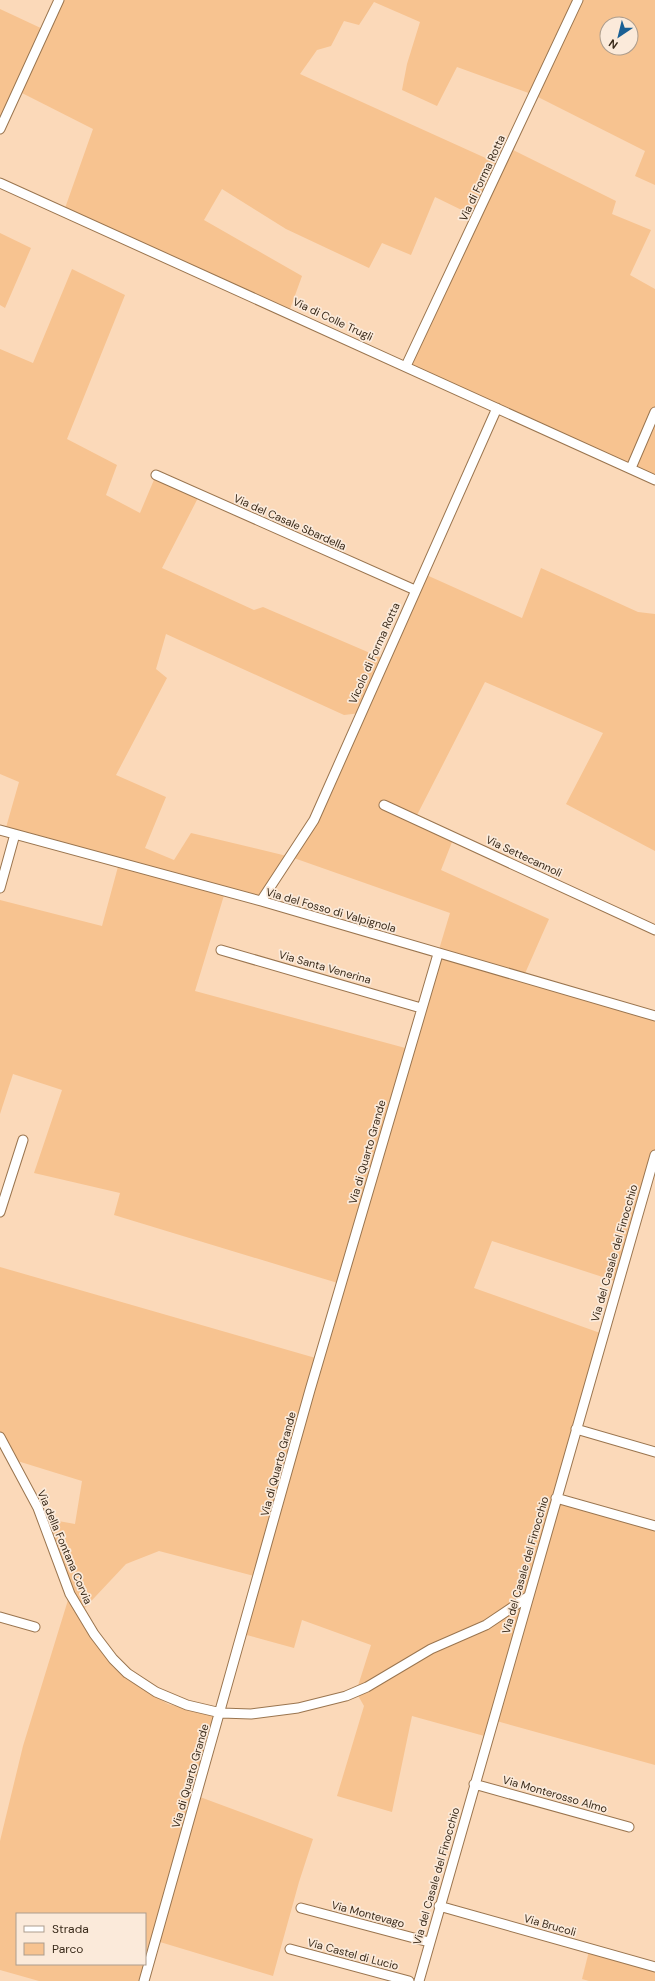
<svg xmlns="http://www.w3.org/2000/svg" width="655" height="1981" viewBox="0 0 655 1981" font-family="'DM Sans',sans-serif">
<rect width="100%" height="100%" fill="#fbd9b9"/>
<path fill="#f7c390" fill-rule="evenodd" d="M 59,0 L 655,0 L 655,185 L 635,176 L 645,151 L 534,95 L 457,67 L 437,106 L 402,90 L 407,64 L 420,22 L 374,2 L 359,25 L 344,21 L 331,46 L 317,50 L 300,74 L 501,165 L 509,148 L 616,201 L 612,214 L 651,230 L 630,275 L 655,289 L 655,480 L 406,366 L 476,217 L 435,197 L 411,255 L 382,243 L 369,268 L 286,229 L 222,189 L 204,220 L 302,276 L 289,312 L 64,211 L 93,129 L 18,91 L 0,129 L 0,9 L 45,30 ZM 607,24 L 631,24 L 631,48 L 607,48 Z
M 0,233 L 31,248 L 5,308 L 0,305 Z
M 72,269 L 125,295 L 67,439 L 117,465 L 106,495 L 140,513 L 156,475 L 200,494 L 162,568 L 254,610 L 263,607 L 384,659 L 422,573 L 522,618 L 541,568 L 638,612 L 655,614 L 655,851 L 566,804 L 603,733 L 485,682 L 415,819 L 454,837 L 441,870 L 549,919 L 523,978 L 655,1016 L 655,1155 L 618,1282 L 492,1241 L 474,1288 L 603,1334 L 556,1498 L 655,1526 L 655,1765 L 493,1720 L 488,1737 L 412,1716 L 392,1812 L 337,1796 L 364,1706 L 356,1692 L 371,1645 L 302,1620 L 294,1648 L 243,1634 L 258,1577 L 159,1551 L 126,1564 L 80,1613 L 42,1518 L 75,1524 L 82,1481 L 11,1459 L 0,1437 L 0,1267 L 319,1359 L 341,1284 L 114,1215 L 120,1193 L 34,1173 L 62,1090 L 13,1074 L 0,1114 L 0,900 L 102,926 L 119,863 L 5,831 L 19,782 L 0,774 L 0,349 L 33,363 ZM 166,634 L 344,715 L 361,713 L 291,857 L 191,833 L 174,860 L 145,848 L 166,797 L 116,775 L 167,678 L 156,669 ZM 291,857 L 450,913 L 409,1049 L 195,991 L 225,892 L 261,901 Z
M 68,1600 L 100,1650 L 113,1667 L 128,1680 L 168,1704 L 212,1715 L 215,1718 L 140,1981 L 39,1981 L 0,1970 L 0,1841 L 23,1746 ZM 17,1914 L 145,1914 L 145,1964 L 17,1964 Z
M 200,1797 L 313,1839 L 299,1882 L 273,1976 L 160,1942 Z
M 589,1951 L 655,1970 L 655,1981 L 589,1981 L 582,1979 Z"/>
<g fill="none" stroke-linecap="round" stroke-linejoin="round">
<defs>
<path id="minor" d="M 0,129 L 59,0
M 0,183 L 655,480
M 406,366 L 578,0
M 631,468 L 655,412
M 156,475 L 415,590
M 384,805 L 655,930
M 0,830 L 261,901 L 655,1016
M 0,888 L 15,834
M 261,901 L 314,820 L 497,408
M 221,950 L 421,1008
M 0,1212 L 23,1140
M 576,1429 L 655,1452
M 0,1437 L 38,1508 L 70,1594 L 94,1634 L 113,1659 L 127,1673 L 156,1692 L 187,1705 L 221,1713 L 251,1714 L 298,1708 L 346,1696 L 367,1687 L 431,1649 L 486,1625 L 529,1596
M 556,1498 L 655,1526
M 0,1617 L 35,1627
M 474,1784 L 629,1827
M 439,1906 L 655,1967
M 301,1908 L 429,1942
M 290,1949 L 409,1981
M 144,1981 L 310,1390 L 438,954
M 419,1981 L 655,1155"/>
</defs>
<use href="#minor" stroke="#9a754f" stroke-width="11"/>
<use href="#minor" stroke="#fff" stroke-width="9"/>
</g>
<g text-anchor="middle" stroke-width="3.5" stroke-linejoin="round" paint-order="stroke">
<g font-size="11" fill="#392a1a" stroke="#fbeada">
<text transform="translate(482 178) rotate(-65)" y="4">Via di Forma Rotta</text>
<text transform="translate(333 319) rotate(25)" y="4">Via di Colle Trugli</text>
<text transform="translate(290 522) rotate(24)" y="4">Via del Casale Sbardella</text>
<text transform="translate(374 653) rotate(-66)" y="4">Vicolo di Forma Rotta</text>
<text transform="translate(524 856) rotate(25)" y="4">Via Settecannoli</text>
<text transform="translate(331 910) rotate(16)" y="4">Via del Fosso di Valpignola</text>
<text transform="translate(325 967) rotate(16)" y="4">Via Santa Venerina</text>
<text transform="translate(367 1152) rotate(-74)" y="4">Via di Quarto Grande</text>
<text transform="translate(614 1253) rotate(-74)" y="4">Via del Casale del Finocchio</text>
<text transform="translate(278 1464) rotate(-75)" y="4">Via di Quarto Grande</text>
<text transform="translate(65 1547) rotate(67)" y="4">Via della Fontana Corvia</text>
<text transform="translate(525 1565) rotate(-74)" y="4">Via del Casale del Finocchio</text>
<text transform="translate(190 1776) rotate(-74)" y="4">Via di Quarto Grande</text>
<text transform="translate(555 1794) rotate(16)" y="4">Via Monterosso Almo</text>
<text transform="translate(436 1876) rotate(-74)" y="4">Via del Casale del Finocchio</text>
<text transform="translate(368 1914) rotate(15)" y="4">Via Montevago</text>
<text transform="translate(550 1925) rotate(16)" y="4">Via Brucoli</text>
<text transform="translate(353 1954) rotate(15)" y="4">Via Castel di Lucio</text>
</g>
</g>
<rect x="16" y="1913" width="130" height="52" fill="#fbeada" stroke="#ad9d8d"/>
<rect x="24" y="1926" width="20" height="6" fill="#ffffff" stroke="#ad9d8d"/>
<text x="52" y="1933" font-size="12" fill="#392a1a">Strada</text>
<rect x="24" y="1943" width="20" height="12" fill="#f7c390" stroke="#ad9d8d"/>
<text x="52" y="1953" font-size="12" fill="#392a1a">Parco</text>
<g transform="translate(619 36) rotate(215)"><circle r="19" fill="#fbeada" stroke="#ad9d8d"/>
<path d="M0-3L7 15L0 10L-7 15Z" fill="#1a6094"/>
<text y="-6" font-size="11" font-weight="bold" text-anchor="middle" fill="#392a1a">N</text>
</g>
</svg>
